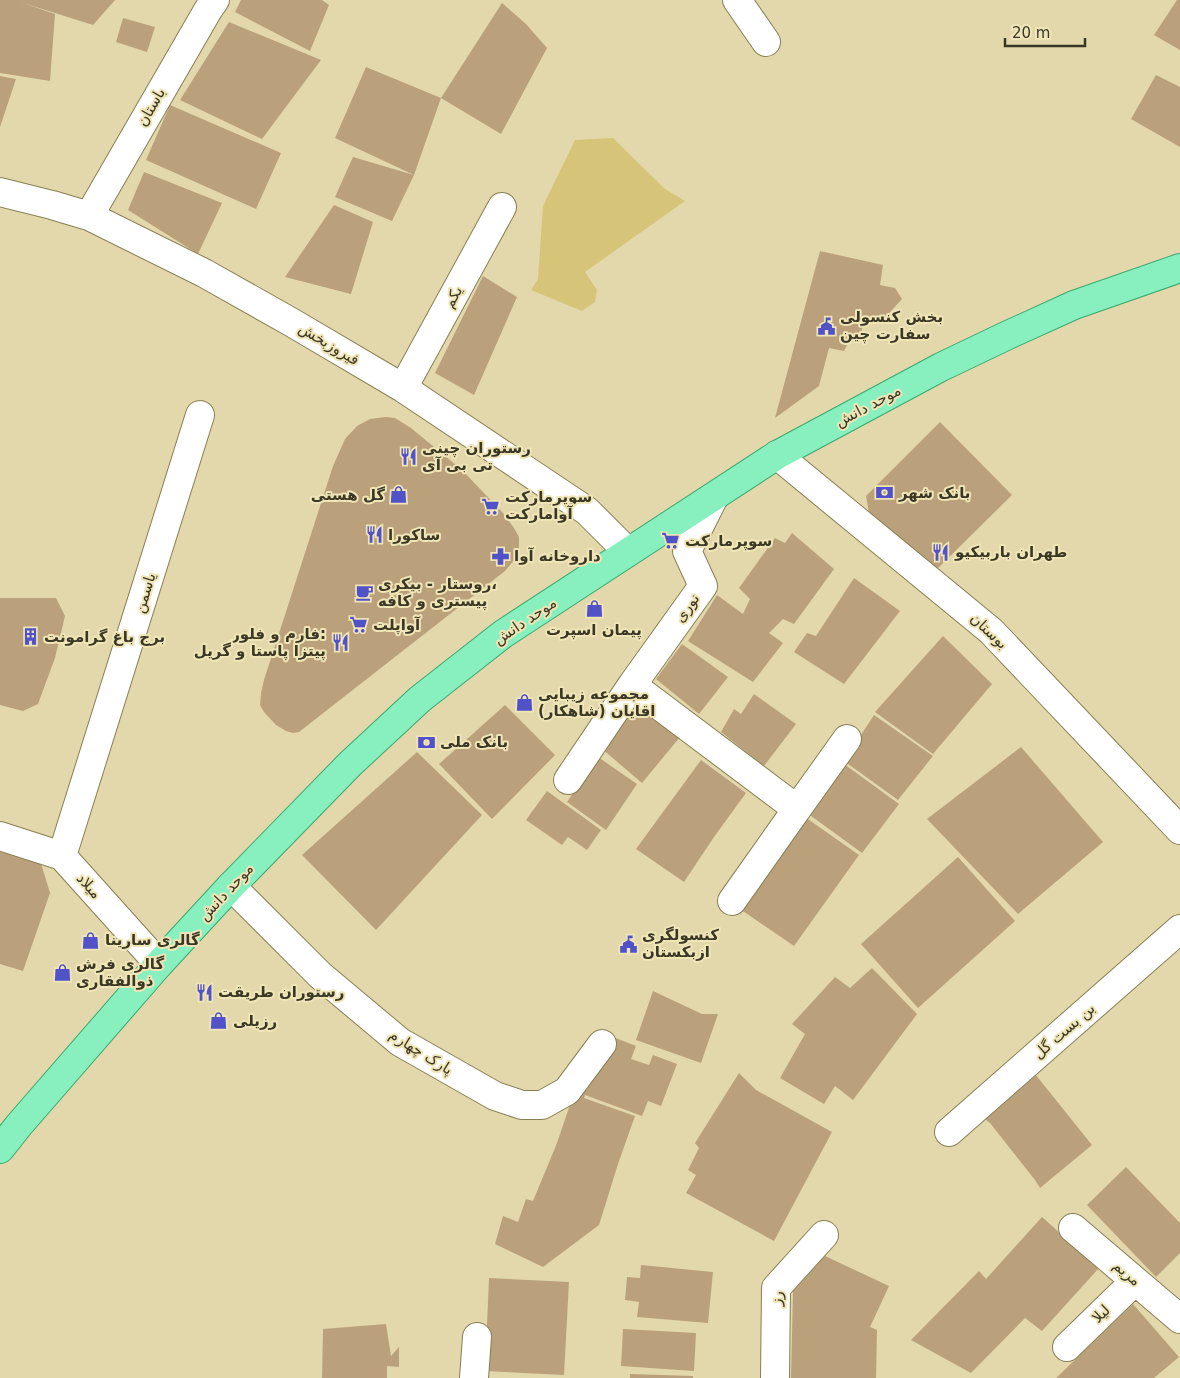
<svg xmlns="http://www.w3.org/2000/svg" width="1180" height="1378" viewBox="0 0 1180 1378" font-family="'DejaVu Sans','Noto Sans Arabic',sans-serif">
<rect width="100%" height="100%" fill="#e2d8ab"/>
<path fill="#d6c579" d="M 613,138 L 665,189 L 685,201 L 585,272 L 597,290 L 595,302 L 582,311 L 531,290 L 538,279 L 543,206 L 575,140 Z"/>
<path fill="#bba17b" d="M 0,0 L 115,0 L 93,25 L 20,2 L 55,14 L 50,81 L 0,73 Z
M 241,0 L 322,0 L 329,5 L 310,51 L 235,12 Z
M 1177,0 L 1180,0 L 1180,50 L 1154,35 Z
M 502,3 L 526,24 L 547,48 L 501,134 L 441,98 Z
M 123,18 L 155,27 L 147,52 L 116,42 Z
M 229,22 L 321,60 L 262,139 L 180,100 Z
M 366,67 L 441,98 L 414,175 L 392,221 L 335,197 L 353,157 L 414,175 L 335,138 Z
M 1156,75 L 1180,87 L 1180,147 L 1131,119 Z
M 0,76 L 16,79 L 0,127 Z
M 170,105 L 281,153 L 256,209 L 146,160 Z
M 144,172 L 222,203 L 198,254 L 128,210 Z
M 334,205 L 373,222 L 351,294 L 285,277 Z
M 820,251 L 883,265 L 880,285 L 895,288 L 902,299 L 880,323 L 865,321 L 857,343 L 849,341 L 844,351 L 829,348 L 819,386 L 775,418 Z
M 483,276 L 517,297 L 474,395 L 435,373 Z
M 386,417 L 395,418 L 411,428 L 462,470 L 503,513 L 514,528 L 519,537 L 519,550 L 515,559 L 505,571 L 299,732 L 293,733 L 286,731 L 276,725 L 264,712 L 260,705 L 261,693 L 264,680 L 333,466 L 345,439 L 357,426 L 370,419 Z
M 940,422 L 1012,495 L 929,577 L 870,518 L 866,496 Z
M 792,533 L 834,569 L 794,624 L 783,619 L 769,633 L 783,643 L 753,682 L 688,641 L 717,595 L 743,614 L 750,599 L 739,588 L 775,538 L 785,543 Z
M 854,578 L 900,611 L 844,684 L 794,652 L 807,633 L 816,636 Z
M 0,598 L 56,598 L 65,616 L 55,658 L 38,704 L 23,711 L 0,705 Z
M 943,636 L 992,684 L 933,754 L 875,712 Z
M 682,644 L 728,677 L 699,714 L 656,679 Z
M 754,694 L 796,724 L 764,766 L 721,732 L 734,709 L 741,714 Z
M 639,702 L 680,737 L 642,783 L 601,748 Z
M 505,705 L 555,755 L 492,819 L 439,764 Z
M 874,715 L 933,756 L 898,800 L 844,761 Z
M 1021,747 L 1103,842 L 1018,914 L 927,819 Z
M 417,752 L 482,815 L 376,930 L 302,855 Z
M 598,757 L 637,784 L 606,830 L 567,802 Z
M 701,760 L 746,793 L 714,837 L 684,882 L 636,849 Z
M 844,764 L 899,804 L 862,853 L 807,813 Z
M 547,791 L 601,830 L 587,850 L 568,837 L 562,845 L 526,820 Z
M 805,817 L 859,855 L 794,946 L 740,909 Z
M 0,847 L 40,860 L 50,893 L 23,971 L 0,964 Z
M 958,857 L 1015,921 L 918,1008 L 861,944 Z
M 872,968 L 917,1014 L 853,1100 L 835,1086 L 824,1104 L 780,1078 L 805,1034 L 792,1024 L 835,977 L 850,988 Z
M 653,991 L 702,1014 L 718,1014 L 701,1063 L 636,1040 Z
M 608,1035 L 636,1046 L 631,1059 L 649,1065 L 653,1055 L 677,1064 L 661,1106 L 648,1101 L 642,1116 L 585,1095 L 584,1098 L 635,1116 L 618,1164 L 599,1225 L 543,1267 L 495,1244 L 503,1216 L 518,1222 L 526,1199 L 533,1201 L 557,1143 L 576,1087 L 587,1090 Z
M 739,1073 L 756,1090 L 832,1132 L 774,1241 L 686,1193 L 696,1175 L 688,1170 L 699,1148 L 695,1143 Z
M 1035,1074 L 1092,1145 L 1040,1188 L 1035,1180 L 990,1123 L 982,1117 Z
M 1126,1167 L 1180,1223 L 1180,1253 L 1156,1277 L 1087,1205 Z
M 1042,1217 L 1099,1268 L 1042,1331 L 1025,1318 L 971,1373 L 911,1340 L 979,1271 L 986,1279 Z
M 825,1256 L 889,1286 L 870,1327 L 877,1330 L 876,1378 L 791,1378 L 793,1291 Z
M 641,1265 L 713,1272 L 708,1323 L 637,1317 L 639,1302 L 625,1300 L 627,1277 L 640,1278 Z
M 489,1278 L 569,1282 L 564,1375 L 485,1371 Z
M 1133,1304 L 1179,1357 L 1154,1378 L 1056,1378 Z
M 386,1324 L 391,1356 L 399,1347 L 399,1367 L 387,1366 L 387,1378 L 322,1378 L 323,1329 Z
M 623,1329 L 696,1333 L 694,1371 L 621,1366 Z
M 630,1374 L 693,1376 L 693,1378 L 630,1378 Z"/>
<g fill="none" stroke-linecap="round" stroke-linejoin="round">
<defs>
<path id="minor" d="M 737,0 L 766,42
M 0,192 L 52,205 L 89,216 L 204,273 L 291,322 L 403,388 L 587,511 L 628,552
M 89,216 L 208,10 L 215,0
M 403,388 L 502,207
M 777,455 L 991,631 L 1180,830
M 632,685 L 797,809 L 847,739
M 568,780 L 632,685 L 703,586 L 687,551 L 714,497
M 0,836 L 62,856 L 159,964
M 62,856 L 200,415
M 231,886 L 320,975 L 400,1042 L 495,1096 L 522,1105 L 542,1105 L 567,1091 L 602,1044
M 732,901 L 797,809
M 949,1132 L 1180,929
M 1073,1228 L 1180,1319
M 1067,1347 L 1135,1281
M 474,1378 L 477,1337
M 775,1378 L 776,1288 L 824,1235"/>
<path id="major" d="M 0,1149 L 19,1125 L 159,964 L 231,886 L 350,764 L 420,699 L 503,634 L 777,455 L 941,367 L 1008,335 L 1074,305 L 1180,268"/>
</defs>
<use href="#minor" stroke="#887f54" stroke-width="30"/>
<use href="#major" stroke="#3aa86e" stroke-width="30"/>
<use href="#minor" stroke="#fff" stroke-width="28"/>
<use href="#major" stroke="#88efbf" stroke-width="28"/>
</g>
<defs>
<symbol id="civic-bare" viewBox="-9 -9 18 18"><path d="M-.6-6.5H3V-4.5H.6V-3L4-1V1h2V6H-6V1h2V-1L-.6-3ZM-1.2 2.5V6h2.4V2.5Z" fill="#5151c8" stroke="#efe5b7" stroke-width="2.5" paint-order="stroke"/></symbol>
<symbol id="restaurant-bare" viewBox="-9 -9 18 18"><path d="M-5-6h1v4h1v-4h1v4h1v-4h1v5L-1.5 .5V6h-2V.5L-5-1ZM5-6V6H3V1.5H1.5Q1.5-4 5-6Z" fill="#5151c8" stroke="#efe5b7" stroke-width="2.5" paint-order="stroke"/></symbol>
<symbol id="bank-bare" viewBox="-9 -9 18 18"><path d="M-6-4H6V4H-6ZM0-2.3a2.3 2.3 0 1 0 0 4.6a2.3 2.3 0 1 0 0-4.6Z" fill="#5151c8" stroke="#efe5b7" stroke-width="2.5" paint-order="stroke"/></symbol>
<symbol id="shop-bare" viewBox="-9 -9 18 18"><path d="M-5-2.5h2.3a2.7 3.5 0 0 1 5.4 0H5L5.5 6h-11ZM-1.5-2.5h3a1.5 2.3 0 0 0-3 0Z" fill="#5151c8" stroke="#efe5b7" stroke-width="2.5" paint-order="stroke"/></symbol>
<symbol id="supermarket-bare" viewBox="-9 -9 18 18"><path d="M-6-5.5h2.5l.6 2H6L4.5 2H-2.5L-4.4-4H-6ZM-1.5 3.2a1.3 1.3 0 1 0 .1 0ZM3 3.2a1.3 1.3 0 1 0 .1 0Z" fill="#5151c8" stroke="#efe5b7" stroke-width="2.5" paint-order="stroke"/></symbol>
<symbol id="pharmacy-bare" viewBox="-9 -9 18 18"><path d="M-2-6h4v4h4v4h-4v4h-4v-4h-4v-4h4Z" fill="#5151c8" stroke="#efe5b7" stroke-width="2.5" paint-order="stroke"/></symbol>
<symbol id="cafe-bare" viewBox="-9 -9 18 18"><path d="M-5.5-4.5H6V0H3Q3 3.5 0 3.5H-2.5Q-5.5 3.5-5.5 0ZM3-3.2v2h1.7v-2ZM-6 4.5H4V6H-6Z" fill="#5151c8" stroke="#efe5b7" stroke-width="2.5" paint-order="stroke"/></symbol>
<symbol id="building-bare" viewBox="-9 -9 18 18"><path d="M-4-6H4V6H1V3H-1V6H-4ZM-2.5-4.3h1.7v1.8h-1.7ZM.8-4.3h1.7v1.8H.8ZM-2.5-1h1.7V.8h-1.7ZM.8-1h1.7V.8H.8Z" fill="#5151c8" stroke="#efe5b7" stroke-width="2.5" paint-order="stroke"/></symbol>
</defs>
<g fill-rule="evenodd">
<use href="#civic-bare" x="814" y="314" width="25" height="25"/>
<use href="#restaurant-bare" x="396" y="444" width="25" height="25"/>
<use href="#bank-bare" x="872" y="480" width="25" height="25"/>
<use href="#shop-bare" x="386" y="482" width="25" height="25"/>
<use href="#supermarket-bare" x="478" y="494" width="25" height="25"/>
<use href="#restaurant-bare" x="362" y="522" width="25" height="25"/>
<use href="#supermarket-bare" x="658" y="528" width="25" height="25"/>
<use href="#restaurant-bare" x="928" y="540" width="25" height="25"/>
<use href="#pharmacy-bare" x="488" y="544" width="25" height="25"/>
<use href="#cafe-bare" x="352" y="580" width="25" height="25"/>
<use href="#shop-bare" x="582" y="596" width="25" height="25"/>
<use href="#supermarket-bare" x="346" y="612" width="25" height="25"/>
<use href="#building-bare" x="18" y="624" width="25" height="25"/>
<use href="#restaurant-bare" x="328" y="630" width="25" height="25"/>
<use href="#shop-bare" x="512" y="690" width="25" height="25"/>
<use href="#bank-bare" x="414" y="730" width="25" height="25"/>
<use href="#shop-bare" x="78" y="928" width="25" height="25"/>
<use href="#civic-bare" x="616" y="932" width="25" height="25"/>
<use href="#shop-bare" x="50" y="960" width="25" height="25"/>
<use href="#restaurant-bare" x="192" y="980" width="25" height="25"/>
<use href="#shop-bare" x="206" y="1008" width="25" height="25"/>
</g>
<g text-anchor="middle" stroke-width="4" stroke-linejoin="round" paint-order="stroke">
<g font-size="15" fill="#3b3725" stroke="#efe5b7">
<text transform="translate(151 107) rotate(-60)" y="5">باستان</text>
<text transform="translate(453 297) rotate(-61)" y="5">یکم</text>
<text transform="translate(329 344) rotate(31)" y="5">فیروزبخش</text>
<text transform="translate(868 406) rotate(-28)" y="5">موحد دانش</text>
<text transform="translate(145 593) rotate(-73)" y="5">یاسمن</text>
<text transform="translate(687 608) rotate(-54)" y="5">نوری</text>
<text transform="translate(525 621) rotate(-34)" y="5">موحد دانش</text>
<text transform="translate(989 631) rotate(43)" y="5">بوستان</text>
<text transform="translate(89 886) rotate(48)" y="5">میلاد</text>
<text transform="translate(226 892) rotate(-47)" y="5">موحد دانش</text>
<text transform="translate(1064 1031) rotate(-41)" y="5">بن بست گل</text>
<text transform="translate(421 1052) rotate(32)" y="5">پارک چهارم</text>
<text transform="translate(1127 1273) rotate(40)" y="5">مریم</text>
<text transform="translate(777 1298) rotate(-82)" y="5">رز</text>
<text transform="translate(1101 1314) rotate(-44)" y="5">لیلا</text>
</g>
<g font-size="15" font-weight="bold" fill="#3b3725" stroke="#efe5b7" text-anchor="start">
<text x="840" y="322">بخش کنسولی<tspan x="840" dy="17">سفارت چین</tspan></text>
<text x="422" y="453">رستوران چینی<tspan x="422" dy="17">تی بی آی</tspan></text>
<text x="899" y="498">بانک شهر</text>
<text x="385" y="500" text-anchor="end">گل هستی</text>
<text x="505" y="502">سوپرمارکت<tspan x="505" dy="17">آوامارکت</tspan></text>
<text x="388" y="540">ساکورا</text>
<text x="685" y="546">سوپرمارکت</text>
<text x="955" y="557">طهران باربیکیو</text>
<text x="514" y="561">داروخانه آوا</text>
<text x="378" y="589">روستار - بیکری،<tspan x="378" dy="17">پیستری و کافه</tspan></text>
<text x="373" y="630">آواپلت</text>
<text x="594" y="635" text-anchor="middle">پیمان اسپرت</text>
<text x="326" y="639" text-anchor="end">فارم و فلور:<tspan x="326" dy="17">پیتزا پاستا و گریل</tspan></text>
<text x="44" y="642">برج باغ گرامونت</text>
<text x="538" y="699">مجموعه زیبایی<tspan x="538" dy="17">اقایان (شاهکار)</tspan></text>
<text x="440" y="747">بانک ملی</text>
<text x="642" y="940">کنسولگری<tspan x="642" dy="17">ازبکستان</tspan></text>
<text x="105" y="945">گالری سارینا</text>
<text x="76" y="969">گالری فرش<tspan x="76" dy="17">ذوالفقاری</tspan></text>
<text x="218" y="997">رستوران طریقت</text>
<text x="233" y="1026">رزیلی</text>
</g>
</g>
<path d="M1005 38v8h80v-8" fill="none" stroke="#3b3725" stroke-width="2.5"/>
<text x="1012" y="38" font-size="15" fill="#3b3725" stroke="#efe5b7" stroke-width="4" paint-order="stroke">20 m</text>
</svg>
